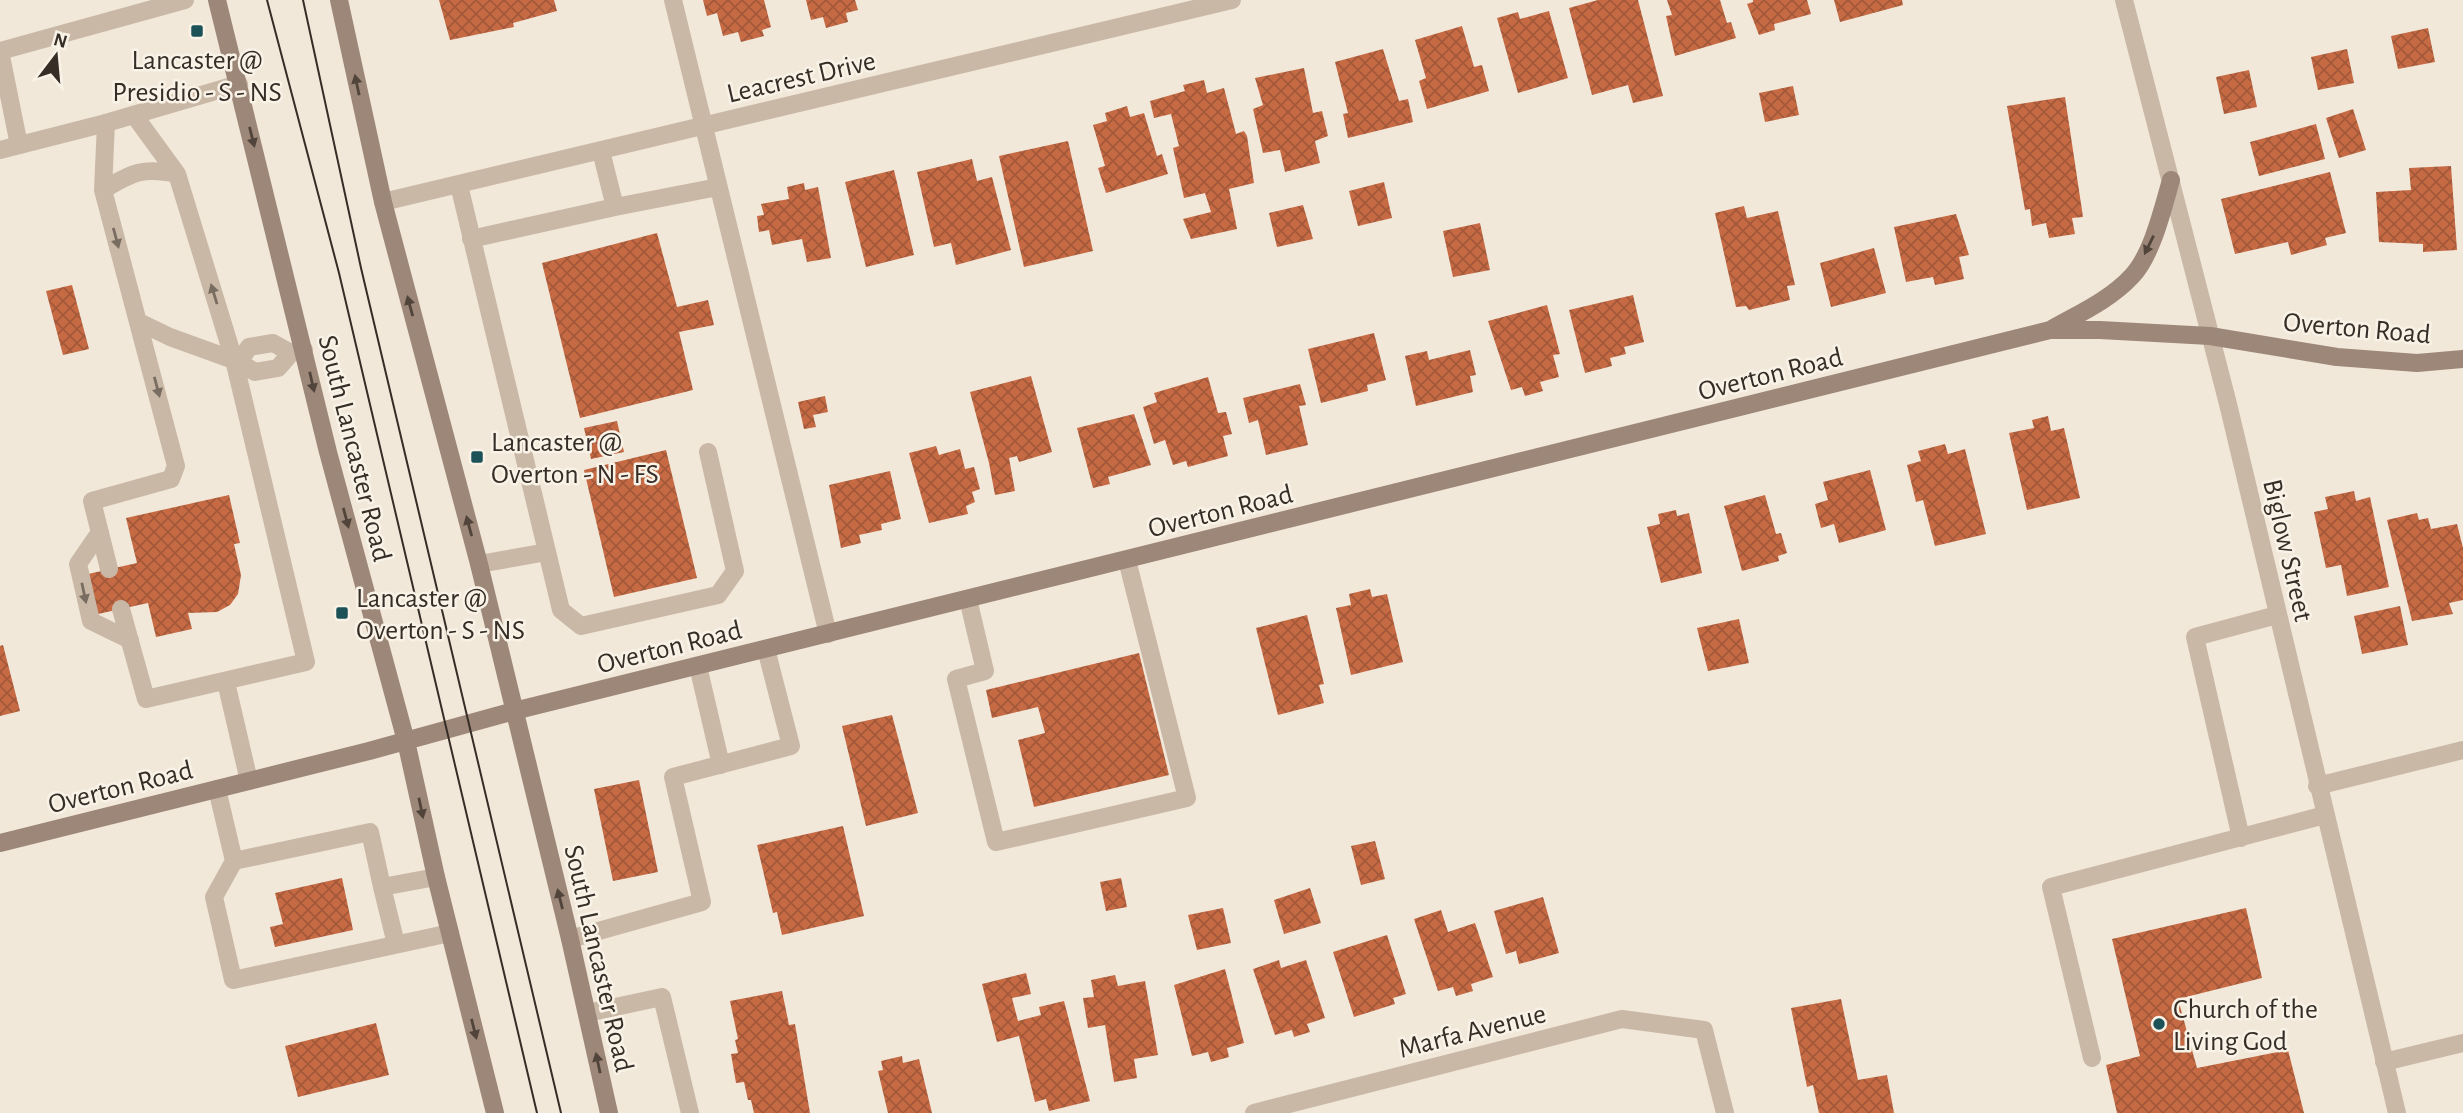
<svg xmlns="http://www.w3.org/2000/svg" width="2463" height="1113" viewBox="0 0 2463 1113" font-family="'Alegreya Sans',sans-serif">
<defs>
<pattern id="building-cross-hatch" width="8" height="8" patternUnits="userSpaceOnUse" patternTransform="scale(1.75)"><rect width="8" height="8" fill="#c66a44"/><path d="M0 0l8 8M0 8l8-8" fill="none" stroke="#a25839"/></pattern>
</defs>
<rect width="100%" height="100%" fill="#f2e8da"/>
<path fill="url(#building-cross-hatch)" d="M 439,0 L 554,0 L 557,11 L 513,23 L 514,27 L 450,40 Z
M 703,0 L 764,0 L 771,27 L 762,30 L 764,36 L 741,42 L 738,32 L 723,36 L 717,13 L 707,16 Z
M 806,0 L 855,0 L 858,10 L 846,13 L 848,22 L 826,28 L 823,17 L 811,20 Z
M 1598,0 L 1638,0 L 1663,96 L 1633,103 L 1628,85 L 1592,95 L 1569,8 Z
M 1667,0 L 1720,0 L 1727,23 L 1731,22 L 1736,38 L 1675,56 L 1666,16 L 1672,15 Z
M 1753,0 L 1807,0 L 1811,14 L 1774,24 L 1775,30 L 1759,35 L 1747,4 L 1753,2 Z
M 1834,0 L 1902,0 L 1903,5 L 1840,22 Z
M 1549,11 L 1568,78 L 1518,93 L 1497,18 L 1518,12 L 1520,19 Z
M 1462,26 L 1474,67 L 1482,65 L 1489,91 L 1427,109 L 1419,81 L 1426,78 L 1415,40 Z
M 2428,28 L 2435,62 L 2398,69 L 2391,36 Z
M 1383,49 L 1399,101 L 1408,99 L 1413,122 L 1348,138 L 1343,114 L 1348,113 L 1335,62 Z
M 2347,49 L 2354,83 L 2318,90 L 2311,57 Z
M 1304,68 L 1313,113 L 1322,111 L 1328,136 L 1315,141 L 1320,163 L 1285,172 L 1280,150 L 1263,153 L 1253,109 L 1263,105 L 1255,78 Z
M 2249,70 L 2257,107 L 2224,114 L 2216,77 Z
M 1204,80 L 1207,93 L 1224,88 L 1236,134 L 1244,131 L 1247,136 L 1254,183 L 1229,189 L 1237,229 L 1191,239 L 1183,219 L 1211,212 L 1205,193 L 1184,198 L 1173,148 L 1179,146 L 1171,114 L 1154,118 L 1150,101 L 1185,91 L 1183,85 Z
M 1793,86 L 1799,115 L 1765,122 L 1759,93 Z
M 2065,97 L 2083,217 L 2072,218 L 2075,234 L 2049,238 L 2046,223 L 2032,226 L 2030,209 L 2025,210 L 2007,106 Z
M 1127,106 L 1130,117 L 1144,113 L 1157,156 L 1162,154 L 1168,174 L 1106,193 L 1098,168 L 1105,166 L 1093,125 L 1107,121 L 1105,113 Z
M 2353,109 L 2366,150 L 2339,158 L 2326,118 Z
M 2316,124 L 2325,159 L 2259,176 L 2250,142 Z
M 1068,141 L 1093,251 L 1024,267 L 999,156 Z
M 972,159 L 977,181 L 992,177 L 1011,250 L 956,265 L 951,243 L 934,247 L 917,172 Z
M 2451,166 L 2457,250 L 2423,252 L 2423,244 L 2379,242 L 2376,192 L 2411,190 L 2409,168 Z
M 894,170 L 914,255 L 866,267 L 845,182 Z
M 2330,172 L 2346,233 L 2325,238 L 2327,245 L 2291,255 L 2288,242 L 2235,254 L 2221,199 Z
M 1384,182 L 1392,218 L 1358,226 L 1349,191 Z
M 804,183 L 805,190 L 818,187 L 831,258 L 807,262 L 802,239 L 772,245 L 769,230 L 759,232 L 757,216 L 764,215 L 761,204 L 789,199 L 787,187 Z
M 1303,205 L 1313,239 L 1277,247 L 1269,213 Z
M 1744,206 L 1747,218 L 1778,211 L 1795,285 L 1787,286 L 1790,300 L 1749,310 L 1746,306 L 1736,307 L 1715,213 Z
M 1956,214 L 1969,255 L 1959,257 L 1964,279 L 1935,285 L 1933,277 L 1906,282 L 1894,227 Z
M 1480,223 L 1490,270 L 1453,277 L 1443,231 Z
M 657,233 L 677,307 L 708,300 L 714,325 L 679,332 L 693,390 L 580,418 L 542,263 Z
M 1874,248 L 1886,293 L 1831,307 L 1820,263 Z
M 72,285 L 89,349 L 63,355 L 46,291 Z
M 1633,295 L 1644,342 L 1624,347 L 1626,354 L 1610,358 L 1612,366 L 1585,373 L 1569,310 Z
M 1547,305 L 1560,354 L 1553,355 L 1559,377 L 1540,382 L 1543,391 L 1525,396 L 1522,387 L 1511,390 L 1488,321 Z
M 1374,333 L 1386,380 L 1367,385 L 1368,391 L 1321,403 L 1308,349 Z
M 1470,350 L 1476,375 L 1470,376 L 1473,392 L 1416,406 L 1405,356 L 1427,351 L 1429,360 Z
M 1031,376 L 1052,452 L 1019,462 L 1017,456 L 1009,458 L 1015,491 L 995,495 L 989,463 L 970,392 Z
M 1208,377 L 1218,413 L 1226,412 L 1232,434 L 1223,436 L 1228,456 L 1188,467 L 1186,461 L 1173,465 L 1165,440 L 1154,444 L 1143,407 L 1157,402 L 1154,393 Z
M 1300,384 L 1306,405 L 1299,406 L 1308,445 L 1266,455 L 1258,420 L 1249,423 L 1243,398 Z
M 825,396 L 828,412 L 813,415 L 816,427 L 804,429 L 798,402 Z
M 1134,414 L 1151,465 L 1108,477 L 1110,484 L 1093,488 L 1077,428 Z
M 2048,416 L 2051,431 L 2064,428 L 2080,498 L 2027,510 L 2009,433 L 2034,428 L 2032,420 Z
M 617,421 L 624,452 L 591,459 L 584,428 Z
M 1945,444 L 1948,454 L 1965,449 L 1986,534 L 1935,546 L 1923,500 L 1916,502 L 1907,465 L 1921,461 L 1918,451 Z
M 936,446 L 939,455 L 960,449 L 965,469 L 974,467 L 980,489 L 972,492 L 975,502 L 966,506 L 968,514 L 929,523 L 909,453 Z
M 666,450 L 697,578 L 614,597 L 584,470 Z
M 1870,470 L 1886,530 L 1839,543 L 1834,524 L 1821,528 L 1815,504 L 1828,500 L 1823,482 Z
M 890,471 L 901,519 L 881,524 L 882,530 L 859,535 L 861,543 L 841,548 L 829,485 Z
M 2354,491 L 2356,501 L 2370,497 L 2389,587 L 2347,596 L 2341,565 L 2326,568 L 2314,512 L 2328,509 L 2325,497 Z
M 229,495 L 240,543 L 234,544 L 241,575 L 238,594 L 230,605 L 217,612 L 188,613 L 192,629 L 156,637 L 148,603 L 98,614 L 88,574 L 137,563 L 126,518 Z
M 1765,495 L 1776,534 L 1781,533 L 1787,553 L 1778,556 L 1779,561 L 1742,571 L 1724,506 Z
M 1676,510 L 1677,516 L 1689,513 L 1702,573 L 1661,583 L 1647,527 L 1660,524 L 1658,514 Z
M 2417,513 L 2419,520 L 2428,518 L 2431,529 L 2457,524 L 2463,548 L 2463,600 L 2449,603 L 2453,614 L 2412,621 L 2387,520 Z
M 1370,589 L 1372,597 L 1387,594 L 1403,662 L 1351,675 L 1336,608 L 1351,605 L 1349,594 Z
M 2400,606 L 2408,645 L 2362,654 L 2354,616 Z
M 1307,615 L 1324,684 L 1319,685 L 1324,703 L 1278,715 L 1256,628 Z
M 1739,619 L 1749,663 L 1708,671 L 1697,628 Z
M 3,645 L 20,711 L 0,716 L 0,646 Z
M 1139,653 L 1169,775 L 1034,807 L 1018,740 L 1045,733 L 1038,707 L 992,718 L 986,690 Z
M 892,715 L 918,813 L 866,826 L 842,726 Z
M 639,780 L 658,872 L 613,881 L 594,789 Z
M 843,826 L 864,916 L 782,935 L 777,912 L 773,913 L 757,845 Z
M 1375,841 L 1385,879 L 1361,885 L 1351,846 Z
M 342,878 L 353,930 L 275,947 L 270,927 L 283,924 L 275,893 Z
M 1121,878 L 1127,907 L 1106,911 L 1100,882 Z
M 1310,888 L 1321,923 L 1284,934 L 1274,900 Z
M 1543,897 L 1559,953 L 1519,964 L 1516,951 L 1506,954 L 1494,911 Z
M 1223,908 L 1231,943 L 1197,950 L 1188,915 Z
M 2246,908 L 2262,978 L 2178,999 L 2197,1068 L 2288,1050 L 2304,1113 L 2117,1113 L 2106,1065 L 2140,1056 L 2112,939 Z
M 1441,910 L 1448,932 L 1475,923 L 1493,977 L 1471,984 L 1473,991 L 1456,996 L 1453,987 L 1438,991 L 1414,919 Z
M 1387,935 L 1406,994 L 1393,998 L 1395,1004 L 1354,1017 L 1333,952 Z
M 1279,960 L 1281,968 L 1306,960 L 1325,1018 L 1307,1024 L 1310,1032 L 1294,1037 L 1292,1030 L 1275,1035 L 1253,969 Z
M 1225,969 L 1244,1043 L 1227,1048 L 1229,1057 L 1211,1062 L 1208,1052 L 1192,1056 L 1174,985 Z
M 1026,973 L 1031,994 L 1012,998 L 1018,1021 L 1041,1015 L 1039,1007 L 1064,1001 L 1090,1101 L 1049,1111 L 1046,1099 L 1035,1102 L 1019,1036 L 997,1042 L 982,984 Z
M 1115,975 L 1118,986 L 1145,981 L 1158,1055 L 1134,1059 L 1137,1078 L 1114,1082 L 1105,1025 L 1088,1028 L 1083,998 L 1094,997 L 1091,980 Z
M 782,991 L 789,1025 L 795,1024 L 810,1113 L 754,1113 L 751,1100 L 748,1100 L 744,1082 L 736,1083 L 731,1054 L 738,1053 L 735,1040 L 738,1039 L 730,1001 Z
M 1841,999 L 1858,1080 L 1887,1075 L 1894,1113 L 1819,1113 L 1813,1085 L 1807,1087 L 1791,1008 Z
M 376,1023 L 389,1075 L 298,1097 L 285,1046 Z
M 902,1056 L 903,1063 L 919,1059 L 932,1113 L 888,1113 L 878,1071 L 883,1070 L 881,1061 Z"/>
<g fill="none" stroke-linecap="round" stroke-linejoin="round">
<path stroke="#cab8a6" stroke-width="18" d="M 673,0 L 828,634
M 106,123 L 103,190 L 176,466 L 171,479 L 92,501 L 109,569
M 19,145 L 0,51 L 185,0
M 459,185 L 561,610 L 581,626 L 718,595 L 735,571 L 708,452
M 103,190 C 133,172 143,167 177,174
M 615,207 L 718,187
M 471,239 L 615,207 L 601,151
M 139,322 L 170,337 L 239,362
M 291,353 L 273,343 L 249,347 L 239,362 L 255,372 L 278,368 L 291,353 L 304,350
M 100,532 L 78,564 L 91,621 L 130,640
M 479,564 L 547,552
M 968,599 L 985,671 L 956,679 L 996,842 L 1187,798 L 1127,560
M 121,609 L 146,699 L 306,662 L 234,360 L 177,174 L 134,115
M 698,666 L 721,765
M 226,682 L 249,781
M 2317,786 L 2463,750
M 217,789 L 234,861 L 214,897 L 233,980 L 450,933
M 2241,838 L 2195,637 L 2277,615
M 234,861 L 370,832 L 382,887
M 570,939 L 702,902 L 673,777 L 791,746 L 766,649
M 396,944 L 382,887 L 436,877
M 587,1013 L 662,997 L 690,1113
M 2092,1058 L 2051,887 L 2325,815"/>
<path stroke="#cab8a6" stroke-width="18" d="M 2124,0 L 2228,404 L 2397,1113
M 0,150 L 106,123 L 239,84
M 383,202 L 1232,0
M 2384,1062 L 2463,1043
M 1254,1113 L 1622,1019 L 1704,1030 L 1725,1113"/>
<path stroke="#9d8778" stroke-width="18" d="M 217,0 L 328,452 L 406,741 L 436,877 L 495,1113
M 339,0 L 383,202 L 479,564 L 570,939 L 609,1113
M 2050,330 C 2078,314 2110,300 2132,276 C 2152,255 2163,208 2171,180
M 0,843 L 369,751 L 514,711 L 2050,330 L 2100,330 L 2210,336 L 2337,357 L 2417,363 L 2463,359"/>
<path stroke="#362d27" stroke-width="2" d="M 267,0 L 339,273 L 537,1113
M 303,0 L 361,268 L 561,1113"/>
</g>
<defs><path id="oneway-solid" d="M-6-.8H1V-3.2L6.5 0L1 3.2V.8H-6Z" transform="scale(1.75)"/></defs>
<g fill="#50443b">
<use href="#oneway-solid" transform="translate(357 85) rotate(-102)"/>
<use href="#oneway-solid" transform="translate(252 137) rotate(76)"/>
<use href="#oneway-solid" transform="translate(2149 245) rotate(116)"/>
<use href="#oneway-solid" transform="translate(410 306) rotate(-105)"/>
<use href="#oneway-solid" transform="translate(312 382) rotate(77)"/>
<use href="#oneway-solid" transform="translate(346 518) rotate(75)"/>
<use href="#oneway-solid" transform="translate(469 526) rotate(-105)"/>
<use href="#oneway-solid" transform="translate(421 808) rotate(78)"/>
<use href="#oneway-solid" transform="translate(560 899) rotate(-104)"/>
<use href="#oneway-solid" transform="translate(474 1029) rotate(76)"/>
<use href="#oneway-solid" transform="translate(598 1063) rotate(-102)"/>
</g>
<g fill="#796c60">
<use href="#oneway-solid" transform="translate(116 238) rotate(75)"/>
<use href="#oneway-solid" transform="translate(214 294) rotate(-107)"/>
<use href="#oneway-solid" transform="translate(157 387) rotate(75)"/>
<use href="#oneway-solid" transform="translate(84 593) rotate(78)"/>
</g>
<g fill="#1d5158" stroke="#f9f2e7" stroke-width="2.5">
<rect x="190" y="24" width="14" height="14" rx="3.5"/>
<rect x="470" y="450" width="14" height="14" rx="3.5"/>
<rect x="335" y="606" width="14" height="14" rx="3.5"/>
<circle cx="2159" cy="1024" r="7"/>
</g>
<g text-anchor="middle" stroke-width="5" stroke-linejoin="round" paint-order="stroke">
<g font-size="28" fill="#362d27" stroke="#f9f2e7" text-anchor="start">
<text x="197" y="69" text-anchor="middle">Lancaster @<tspan x="197" dy="32">Presidio - S - NS</tspan></text>
<text x="491" y="451">Lancaster @<tspan x="491" dy="32">Overton - N - FS</tspan></text>
<text x="356" y="607">Lancaster @<tspan x="356" dy="32">Overton - S - NS</tspan></text>
<text x="2173" y="1018">Church of the<tspan x="2173" dy="32">Living God</tspan></text>
</g>
<g font-size="28" fill="#362d27" stroke="#f9f2e7">
<text transform="translate(801 76) rotate(-13)" y="10">Leacrest Drive</text>
<text transform="translate(2357 327) rotate(5)" y="10">Overton Road</text>
<text transform="translate(1770 373) rotate(-14)" y="10">Overton Road</text>
<text transform="translate(356 448) rotate(76)" y="10">South Lancaster Road</text>
<text transform="translate(1220 510) rotate(-14)" y="10">Overton Road</text>
<text transform="translate(2289 550) rotate(77)" y="10">Biglow Street</text>
<text transform="translate(669 646) rotate(-14)" y="10">Overton Road</text>
<text transform="translate(120 786) rotate(-14)" y="10">Overton Road</text>
<text transform="translate(600 958) rotate(77)" y="10">South Lancaster Road</text>
<text transform="translate(1472 1030) rotate(-14)" y="10">Marfa Avenue</text>
</g>
</g>
<g transform="translate(56 56) rotate(16)" stroke="#f9f2e7" stroke-width="5" paint-order="stroke">
<path d="M0-5L12 26L0 18L-12 26Z" fill="#362d27"/>
<text y="-10" font-size="19" font-weight="bold" text-anchor="middle" fill="#362d27">N</text>
</g>
</svg>
